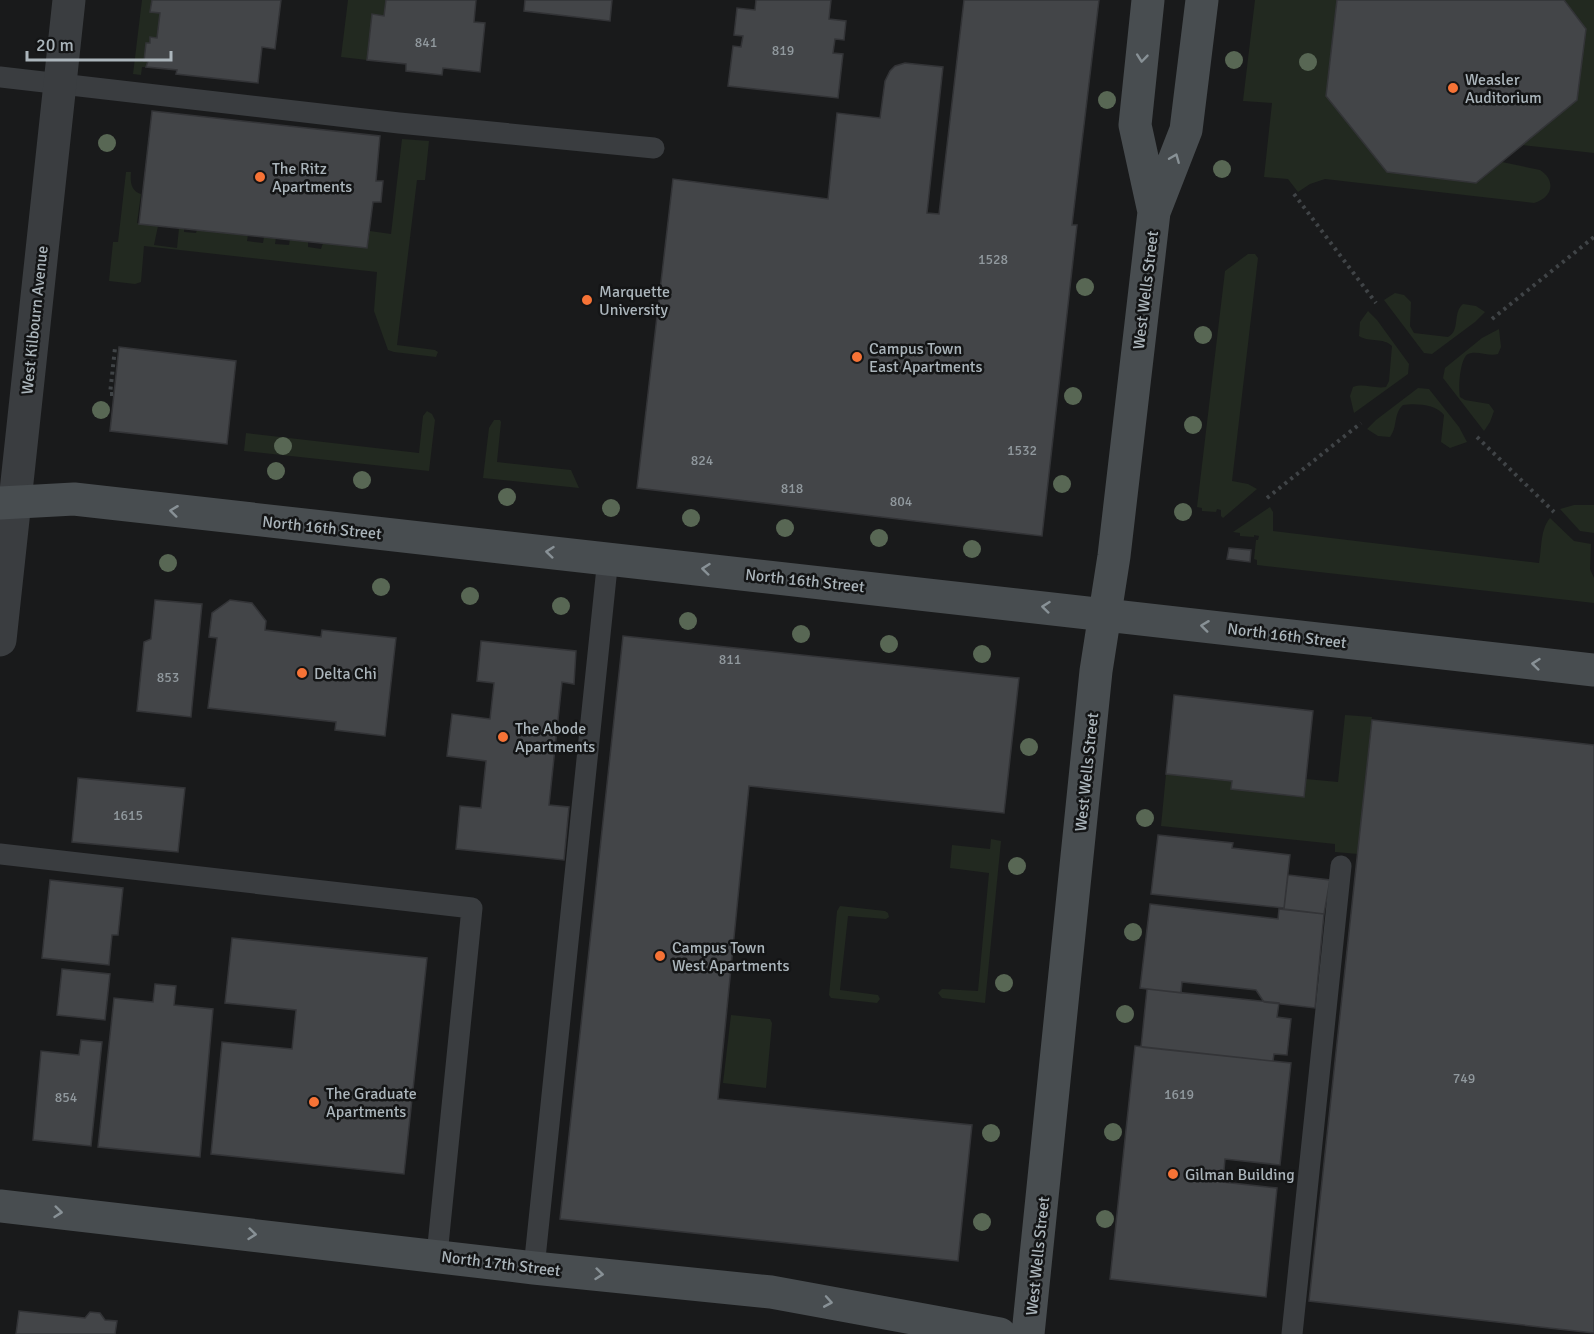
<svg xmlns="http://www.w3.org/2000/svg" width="1594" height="1334" viewBox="0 0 1594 1334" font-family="Signika,sans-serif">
<rect width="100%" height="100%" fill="#191a1b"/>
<path fill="#222920" d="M 142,0 L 152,0 L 151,12 L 160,13 L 157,38 L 150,37 L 150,43 L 146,43 L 144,60 L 148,61 L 146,67 L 142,67 L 141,75 L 133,74 Z
M 348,0 L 386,0 L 384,16 L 373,14 L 367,60 L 341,57 Z
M 1255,0 L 1337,0 L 1326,96 L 1387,172 L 1476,183 L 1502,162 L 1540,170 C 1557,181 1552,198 1534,203 L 1325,179 L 1310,184 L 1298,192 L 1288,179 L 1264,177 L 1272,103 L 1243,101 Z
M 1564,0 L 1594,0 L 1594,153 L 1522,145 L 1577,100 L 1586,29 Z
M 402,139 L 429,141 L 425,180 L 417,180 L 397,345 L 435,350 L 438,352 L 436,357 L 394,352 L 388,350 L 374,311 L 377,272 L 144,246 L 141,282 L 135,284 L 109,281 L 113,242 L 118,242 L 126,172 L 131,172 C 130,182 131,191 141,194 L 137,223 L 158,226 L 154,245 L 177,248 L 179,228 L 184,229 L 184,232 L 196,233 L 197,230 L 248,235 L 247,241 L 263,243 L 264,237 L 276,238 L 275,244 L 289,245 L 290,239 L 308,241 L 308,247 L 321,249 L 323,243 L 367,248 L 370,231 L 391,234 Z
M 1248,254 L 1255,254 L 1258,258 L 1232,481 L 1248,484 L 1257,489 L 1223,518 L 1221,516 L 1221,510 L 1217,509 L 1216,512 L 1202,511 L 1202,508 L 1197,507 L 1225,271 Z
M 1395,293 L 1404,295 L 1411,302 L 1410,326 L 1414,333 L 1448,337 C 1461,330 1452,313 1463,304 L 1476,306 L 1485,312 L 1475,322 L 1432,354 L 1424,353 L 1384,300 Z
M 1368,311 L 1377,320 L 1409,364 L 1408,374 L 1354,413 L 1350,396 L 1353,387 C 1364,383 1374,389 1386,387 L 1389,381 L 1392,346 C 1383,337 1370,343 1359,336 L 1360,322 Z
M 1499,329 L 1501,347 L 1498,354 C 1489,357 1477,350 1468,354 C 1460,358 1458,388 1460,397 L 1465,400 L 1489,404 L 1494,411 L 1490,422 L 1484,431 L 1443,378 L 1445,368 L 1482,338 Z
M 1418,388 L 1429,389 L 1459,427 L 1467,442 L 1450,448 L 1441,442 L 1444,415 C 1436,404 1415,403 1403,405 C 1393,414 1398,427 1390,437 L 1378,436 L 1367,429 L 1376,420 Z
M 427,411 L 432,414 L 435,420 L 429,471 L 244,451 L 246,433 L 419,453 L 423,416 Z
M 494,420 L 500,420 L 501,422 L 497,462 L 571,470 L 579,488 L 483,478 L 489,428 Z
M 1574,505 L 1594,505 L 1594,533 L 1580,531 L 1560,509 Z
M 1270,507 L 1273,512 L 1273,531 L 1539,563 C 1542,548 1540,530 1550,518 L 1574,541 L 1591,544 L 1590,569 L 1594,578 L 1594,603 L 1257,565 L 1257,560 L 1254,559 L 1256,540 L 1258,540 L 1259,536 L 1254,535 L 1254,537 L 1240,536 L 1240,533 L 1233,532 Z
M 1345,715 L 1372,717 L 1358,854 L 1335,852 L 1335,844 L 1161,826 L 1166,774 L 1232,781 L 1232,789 L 1303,797 L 1306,779 L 1338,782 Z
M 991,839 L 1001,841 L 985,1003 L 942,998 L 938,993 L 942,989 L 978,991 L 989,873 L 950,868 L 952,845 L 990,849 Z
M 840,906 L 885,911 L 888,913 L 889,917 L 886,919 L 848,916 L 840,990 L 878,995 L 880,999 L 877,1003 L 831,998 L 829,995 L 837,911 Z
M 731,1015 L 770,1019 L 772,1023 L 766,1088 L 723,1083 Z"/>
<path fill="#434548" stroke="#333437" stroke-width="1.5" d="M 152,0 L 281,0 L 275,49 L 262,47 L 258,83 L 176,74 L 177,70 L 146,67 L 148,61 L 144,61 L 146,43 L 150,43 L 150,37 L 157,38 L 160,13 L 150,12 Z
M 386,0 L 476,0 L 474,22 L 485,23 L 480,72 L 443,68 L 442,75 L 406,71 L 406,64 L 367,60 L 372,14 L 384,16 Z
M 525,0 L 612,0 L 610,21 L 524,11 Z
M 756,0 L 831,0 L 829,19 L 846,21 L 844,40 L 835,39 L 833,53 L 843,54 L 838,98 L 728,86 L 733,46 L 741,47 L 743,36 L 734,35 L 737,8 L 755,10 Z
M 964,0 L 1099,0 L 1072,225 L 1077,225 L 1042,536 L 637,488 L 673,179 L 828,199 L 837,113 L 880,118 L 885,81 L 890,71 L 895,66 L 905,63 L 943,67 L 927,213 L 939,214 Z
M 1337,0 L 1564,0 L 1586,29 L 1577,100 L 1476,183 L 1387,172 L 1326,96 Z
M 152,111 L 380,136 L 376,181 L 383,181 L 381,202 L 373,202 L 367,248 L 139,224 Z
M 119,347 L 236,361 L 227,444 L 110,431 Z
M 1229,548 L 1251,550 L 1250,562 L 1227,559 Z
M 155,600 L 202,604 L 191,717 L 137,711 L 144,642 L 151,639 Z
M 230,600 L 252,603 L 266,621 L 265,630 L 321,637 L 322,630 L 396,638 L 385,736 L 335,730 L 336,722 L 208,708 L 217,638 L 209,637 L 212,613 Z
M 623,636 L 1019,678 L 1004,813 L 749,786 L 718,1099 L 972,1125 L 958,1261 L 560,1219 Z
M 481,641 L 576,651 L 574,684 L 562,682 L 549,805 L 569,807 L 564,860 L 456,849 L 460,806 L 481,808 L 486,761 L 447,756 L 452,714 L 490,719 L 494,683 L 477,681 Z
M 1174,695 L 1313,711 L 1304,797 L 1231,789 L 1232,781 L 1166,774 Z
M 1372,720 L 1594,745 L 1594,1333 L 1309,1301 Z
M 78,778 L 185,788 L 178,852 L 72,842 Z
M 1158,835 L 1233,843 L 1232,848 L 1290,855 L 1284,908 L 1151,894 Z
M 1288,875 L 1330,880 L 1324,914 L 1284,909 Z
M 50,880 L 123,888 L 118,935 L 112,935 L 109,965 L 42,958 Z
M 1150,904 L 1278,919 L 1279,909 L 1324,914 L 1315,1008 L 1264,1002 L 1256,990 L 1182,982 L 1181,993 L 1140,988 Z
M 232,938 L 427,958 L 404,1174 L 211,1154 L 222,1042 L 292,1049 L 296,1010 L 225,1003 Z
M 62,969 L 110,974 L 105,1020 L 57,1015 Z
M 155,984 L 176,986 L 174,1005 L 213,1009 L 200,1157 L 98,1147 L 114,998 L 153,1002 Z
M 1147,989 L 1279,1003 L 1277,1017 L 1291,1019 L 1287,1055 L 1274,1054 L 1273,1061 L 1141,1047 Z
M 81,1040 L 102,1042 L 91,1146 L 33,1140 L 41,1051 L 79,1055 Z
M 1135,1046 L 1291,1063 L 1280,1165 L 1225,1159 L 1223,1182 L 1277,1188 L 1266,1297 L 1110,1279 Z
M 19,1311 L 85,1318 L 90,1312 L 100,1313 L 105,1320 L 117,1321 L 115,1334 L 16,1334 Z"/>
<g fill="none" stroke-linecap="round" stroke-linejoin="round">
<path stroke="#404447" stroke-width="4" stroke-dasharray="3 4.5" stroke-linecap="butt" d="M 1294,194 L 1376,303
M 1492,319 L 1594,237
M 113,394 L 110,394 L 115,348
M 1477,437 L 1554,512
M 1267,498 L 1361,423"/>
<path stroke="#3a3d40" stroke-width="21" d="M 0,77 L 399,123 L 654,148
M 0,854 L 472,908 L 437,1255
M 534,1268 L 608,558
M 1292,1334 L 1341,866"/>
<path stroke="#3a3d40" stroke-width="33" d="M 0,640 L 69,0"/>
<path stroke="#484d50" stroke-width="33" d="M 1148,0 L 1135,125 L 1154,212
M 0,503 L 74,499 L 1594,670
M 0,1206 L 534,1268 L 771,1292 L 1000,1334
M 1028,1334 L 1096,671 L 1114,556 L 1154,212 L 1186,130 L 1202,0"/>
</g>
<g fill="#586754">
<circle cx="1234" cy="60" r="9"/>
<circle cx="1308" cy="62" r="9"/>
<circle cx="1107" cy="100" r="9"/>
<circle cx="107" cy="143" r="9"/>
<circle cx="1222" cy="169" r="9"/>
<circle cx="1085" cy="287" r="9"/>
<circle cx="1203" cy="335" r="9"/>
<circle cx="1073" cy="396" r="9"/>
<circle cx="101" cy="410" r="9"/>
<circle cx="1193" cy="425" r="9"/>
<circle cx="283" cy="446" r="9"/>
<circle cx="276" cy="471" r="9"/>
<circle cx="362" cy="480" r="9"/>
<circle cx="1062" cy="484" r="9"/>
<circle cx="507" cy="497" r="9"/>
<circle cx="611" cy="508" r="9"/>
<circle cx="1183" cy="512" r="9"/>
<circle cx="691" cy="518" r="9"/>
<circle cx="785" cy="528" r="9"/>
<circle cx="879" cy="538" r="9"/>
<circle cx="972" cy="549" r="9"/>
<circle cx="168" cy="563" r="9"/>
<circle cx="381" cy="587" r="9"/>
<circle cx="470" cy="596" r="9"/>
<circle cx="561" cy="606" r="9"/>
<circle cx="688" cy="621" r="9"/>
<circle cx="801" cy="634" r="9"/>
<circle cx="889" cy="644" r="9"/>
<circle cx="982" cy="654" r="9"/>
<circle cx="1029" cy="747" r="9"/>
<circle cx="1145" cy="818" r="9"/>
<circle cx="1017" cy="866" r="9"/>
<circle cx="1133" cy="932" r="9"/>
<circle cx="1004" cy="983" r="9"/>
<circle cx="1125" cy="1014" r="9"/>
<circle cx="1113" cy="1132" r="9"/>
<circle cx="991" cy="1133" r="9"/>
<circle cx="1105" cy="1219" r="9"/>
<circle cx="982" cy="1222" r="9"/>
</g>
<defs><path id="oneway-chevron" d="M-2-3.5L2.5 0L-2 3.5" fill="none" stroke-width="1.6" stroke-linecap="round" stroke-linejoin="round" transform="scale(1.5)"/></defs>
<g stroke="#889196">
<use href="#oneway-chevron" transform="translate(1142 58) rotate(96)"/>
<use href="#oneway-chevron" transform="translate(1175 158) rotate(-68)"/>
<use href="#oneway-chevron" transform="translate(174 511) rotate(-173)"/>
<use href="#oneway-chevron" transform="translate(550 552) rotate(-174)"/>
<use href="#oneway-chevron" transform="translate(706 569) rotate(-174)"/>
<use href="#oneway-chevron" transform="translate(1046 607) rotate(-174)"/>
<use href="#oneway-chevron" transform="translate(1205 626) rotate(-173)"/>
<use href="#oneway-chevron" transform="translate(1536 664) rotate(-174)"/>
<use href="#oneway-chevron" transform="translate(58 1212) rotate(6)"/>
<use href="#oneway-chevron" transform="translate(252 1234) rotate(6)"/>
<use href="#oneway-chevron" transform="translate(599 1274) rotate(6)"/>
<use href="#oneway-chevron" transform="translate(828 1302) rotate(10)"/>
</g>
<g fill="#f67336" stroke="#141516" stroke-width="2">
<circle cx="1453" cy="88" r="6"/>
<circle cx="260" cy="177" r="6"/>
<circle cx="587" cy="300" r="6"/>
<circle cx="857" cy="357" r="6"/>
<circle cx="302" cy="673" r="6"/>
<circle cx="503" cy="737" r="6"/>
<circle cx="660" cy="956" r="6"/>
<circle cx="314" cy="1102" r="6"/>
<circle cx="1173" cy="1174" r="6"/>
</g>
<g text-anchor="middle" stroke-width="5" stroke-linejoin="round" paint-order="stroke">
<g font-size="14" fill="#91999e">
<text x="426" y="47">841</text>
<text x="783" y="55">819</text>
<text x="993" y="264">1528</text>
<text x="1022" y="455">1532</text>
<text x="702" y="465">824</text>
<text x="792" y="493">818</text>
<text x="901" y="506">804</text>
<text x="730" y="664">811</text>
<text x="168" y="682">853</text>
<text x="128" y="820">1615</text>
<text x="1464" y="1083">749</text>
<text x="1179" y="1099">1619</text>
<text x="66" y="1102">854</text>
</g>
<g font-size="16" fill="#abb5bb" stroke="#141516" text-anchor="start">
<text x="1465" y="85">Weasler<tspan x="1465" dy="18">Auditorium</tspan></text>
<text x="272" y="174">The Ritz<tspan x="272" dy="18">Apartments</tspan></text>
<text x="599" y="297">Marquette<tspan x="599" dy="18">University</tspan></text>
<text x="869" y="354">Campus Town<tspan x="869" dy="18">East Apartments</tspan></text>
<text x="314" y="679">Delta Chi</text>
<text x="515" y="734">The Abode<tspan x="515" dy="18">Apartments</tspan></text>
<text x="672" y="953">Campus Town<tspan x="672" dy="18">West Apartments</tspan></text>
<text x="326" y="1099">The Graduate<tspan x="326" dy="18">Apartments</tspan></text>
<text x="1185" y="1180">Gilman Building</text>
</g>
<g font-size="16" fill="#abb5bb" stroke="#141516">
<text transform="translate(1145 290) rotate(-83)" y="6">West Wells Street</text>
<text transform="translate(34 320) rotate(-84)" y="6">West Kilbourn Avenue</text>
<text transform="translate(322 527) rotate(6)" y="6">North 16th Street</text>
<text transform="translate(805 580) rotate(6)" y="6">North 16th Street</text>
<text transform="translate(1287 635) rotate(7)" y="6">North 16th Street</text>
<text transform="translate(1086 772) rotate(-84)" y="6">West Wells Street</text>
<text transform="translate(1037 1256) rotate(-84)" y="6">West Wells Street</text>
<text transform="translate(501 1263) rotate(7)" y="6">North 17th Street</text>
</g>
</g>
<path d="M27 51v9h144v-9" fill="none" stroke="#abb5bb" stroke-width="3"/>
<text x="36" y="51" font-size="18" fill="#abb5bb" stroke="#141516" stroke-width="4.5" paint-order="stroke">20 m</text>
</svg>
